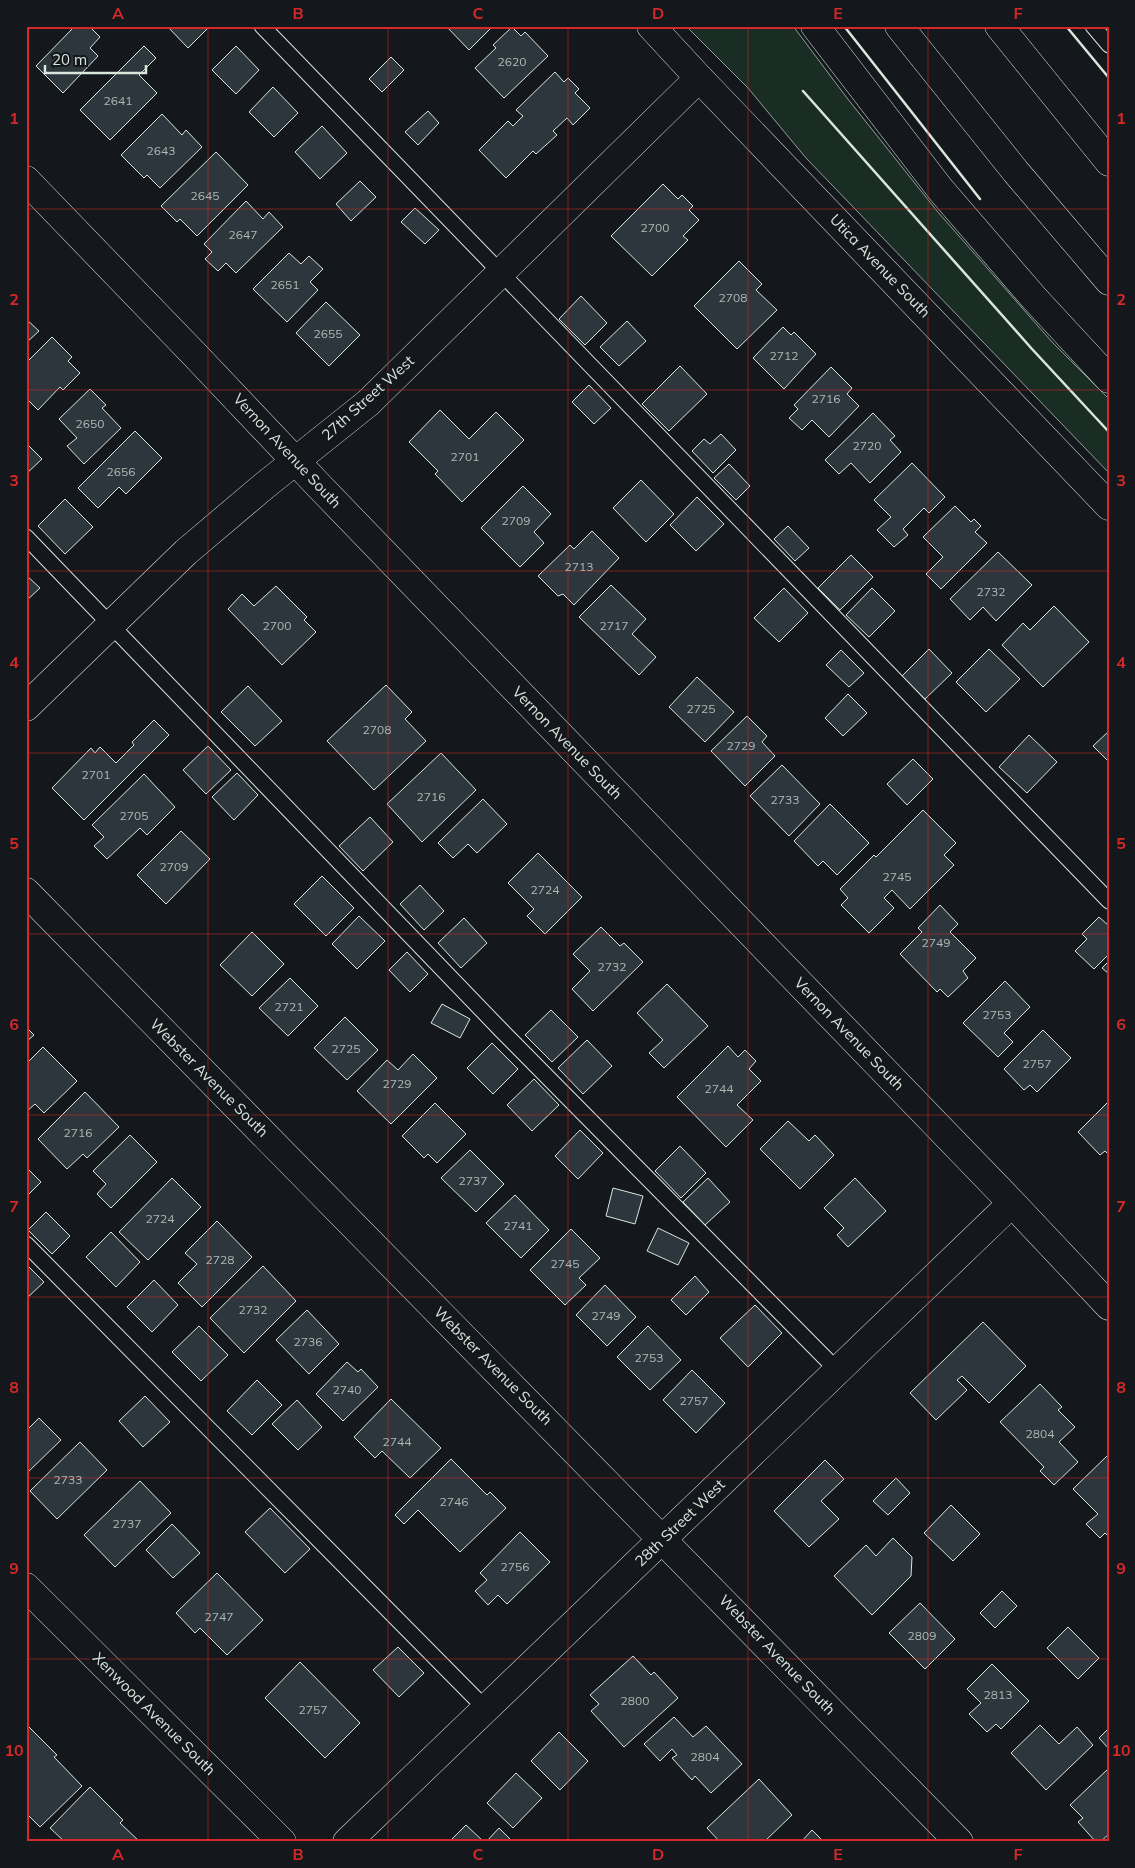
<svg xmlns="http://www.w3.org/2000/svg" width="1135" height="1868" viewBox="0 0 1135 1868" font-family="Mulish,sans-serif">
<rect width="100%" height="100%" fill="#14181c"/>
<path fill="#1a2d24" stroke="#939e99" d="M 686,26 L 793,26 L 847,98 L 937,211 L 1052,342 L 1109,399 L 1109,473 L 806,158 L 748,88 Z"/>
<path fill="#2c363c" stroke="#d8e6dc" d="M 75,26 L 89,26 L 100,37 L 90,48 L 98,56 L 63,93 L 36,66 Z
M 167,26 L 210,26 L 188,48 Z
M 446,26 L 493,26 L 469,50 Z
M 512,27 L 521,36 L 525,32 L 548,56 L 504,98 L 475,68 L 496,48 L 493,45 Z
M 144,46 L 156,58 L 139,75 L 157,93 L 110,140 L 80,110 Z
M 236,46 L 259,70 L 236,94 L 212,70 Z
M 391,57 L 404,70 L 382,92 L 369,79 Z
M 555,72 L 564,82 L 568,78 L 579,89 L 575,93 L 590,108 L 573,125 L 567,118 L 553,131 L 557,135 L 536,154 L 533,151 L 506,178 L 479,150 L 508,121 L 513,126 L 523,116 L 516,110 Z
M 273,87 L 298,113 L 274,137 L 249,112 Z
M 428,111 L 439,123 L 418,145 L 405,132 Z
M 162,114 L 182,135 L 186,130 L 202,147 L 160,188 L 147,175 L 144,178 L 121,155 Z
M 322,126 L 347,153 L 320,179 L 295,152 Z
M 216,152 L 248,185 L 197,236 L 180,219 L 177,222 L 161,206 Z
M 360,181 L 376,197 L 351,221 L 336,204 Z
M 663,184 L 678,199 L 682,195 L 693,206 L 689,210 L 699,220 L 683,236 L 688,240 L 652,276 L 611,236 Z
M 246,201 L 263,219 L 269,212 L 283,227 L 236,273 L 226,263 L 218,271 L 205,259 L 212,252 L 204,244 Z
M 415,208 L 439,230 L 425,244 L 401,222 Z
M 289,253 L 301,264 L 309,256 L 323,269 L 310,282 L 318,290 L 287,322 L 253,289 Z
M 739,261 L 762,284 L 756,290 L 777,310 L 737,349 L 694,306 Z
M 581,296 L 607,323 L 585,345 L 559,319 Z
M 326,302 L 360,335 L 329,366 L 296,333 Z
M 26,319 L 39,331 L 26,343 Z
M 627,321 L 646,341 L 619,366 L 600,347 Z
M 783,327 L 791,335 L 794,332 L 816,354 L 784,389 L 753,358 Z
M 52,337 L 72,357 L 68,361 L 80,373 L 63,390 L 60,387 L 38,410 L 26,398 L 26,363 Z
M 680,366 L 707,394 L 669,431 L 642,404 Z
M 831,367 L 852,388 L 847,394 L 859,406 L 829,437 L 812,420 L 802,430 L 789,418 L 798,409 L 794,405 Z
M 589,385 L 611,408 L 594,424 L 572,402 Z
M 90,389 L 106,405 L 102,408 L 121,428 L 84,464 L 67,446 L 77,438 L 59,419 Z
M 440,410 L 469,439 L 496,412 L 524,440 L 462,502 L 435,474 L 438,471 L 409,442 Z
M 873,413 L 895,436 L 890,440 L 901,452 L 870,483 L 851,463 L 839,474 L 825,460 Z
M 135,431 L 162,458 L 126,494 L 119,487 L 98,508 L 78,488 Z
M 721,434 L 736,450 L 713,473 L 692,451 L 704,439 L 710,444 Z
M 28,445 L 42,459 L 26,474 L 26,446 Z
M 912,463 L 945,497 L 929,513 L 924,508 L 903,529 L 908,535 L 894,547 L 877,530 L 891,517 L 874,500 Z
M 729,464 L 750,486 L 736,500 L 714,478 Z
M 641,480 L 674,514 L 646,542 L 613,508 Z
M 523,486 L 551,514 L 534,532 L 544,543 L 520,567 L 481,528 Z
M 697,497 L 724,524 L 696,551 L 670,525 Z
M 65,499 L 93,527 L 65,554 L 38,526 Z
M 955,506 L 971,522 L 974,519 L 981,526 L 975,532 L 987,543 L 941,589 L 926,574 L 943,557 L 923,537 Z
M 788,526 L 809,548 L 795,561 L 774,539 Z
M 592,531 L 619,558 L 574,605 L 563,594 L 558,596 L 538,576 L 570,545 L 574,549 Z
M 998,552 L 1032,585 L 996,621 L 983,607 L 970,620 L 950,599 Z
M 851,555 L 873,577 L 840,610 L 818,588 Z
M 26,575 L 40,588 L 26,601 Z
M 611,585 L 646,619 L 632,634 L 656,657 L 639,675 L 579,617 Z
M 276,586 L 307,617 L 304,620 L 316,632 L 282,665 L 228,609 L 242,594 L 254,606 Z
M 784,588 L 808,613 L 779,642 L 754,618 Z
M 872,588 L 895,611 L 869,637 L 846,615 Z
M 1054,606 L 1089,642 L 1043,687 L 1002,645 L 1023,623 L 1030,630 Z
M 929,649 L 952,673 L 925,699 L 902,676 Z
M 989,649 L 1020,679 L 986,712 L 956,682 Z
M 841,650 L 864,673 L 849,687 L 826,665 Z
M 697,677 L 734,712 L 705,742 L 669,707 Z
M 386,685 L 412,712 L 405,719 L 426,741 L 374,790 L 327,741 Z
M 248,686 L 282,721 L 255,746 L 221,712 Z
M 848,694 L 867,713 L 843,736 L 825,718 Z
M 747,716 L 767,736 L 762,742 L 775,756 L 745,786 L 711,751 Z
M 154,720 L 169,735 L 84,820 L 52,788 L 91,748 L 95,753 L 100,747 L 116,763 L 134,745 L 132,742 Z
M 1109,731 L 1109,762 L 1093,746 Z
M 1029,735 L 1057,762 L 1027,793 L 999,767 Z
M 208,746 L 231,770 L 206,794 L 183,770 Z
M 441,753 L 476,790 L 422,842 L 387,804 Z
M 913,759 L 933,779 L 907,805 L 887,784 Z
M 782,765 L 820,804 L 789,836 L 750,796 Z
M 237,773 L 258,795 L 234,820 L 212,797 Z
M 144,774 L 175,807 L 147,835 L 140,828 L 107,859 L 94,846 L 104,837 L 92,825 Z
M 483,799 L 507,824 L 477,853 L 468,844 L 453,858 L 438,843 Z
M 830,804 L 869,843 L 837,875 L 823,861 L 818,866 L 794,841 Z
M 923,810 L 956,843 L 944,855 L 954,865 L 910,909 L 892,890 L 884,898 L 894,908 L 869,933 L 841,905 L 848,898 L 840,889 L 874,855 L 876,857 Z
M 370,817 L 393,842 L 363,871 L 339,846 Z
M 181,831 L 210,859 L 166,904 L 137,875 Z
M 538,853 L 582,897 L 545,934 L 527,916 L 534,909 L 508,883 Z
M 322,876 L 354,908 L 326,936 L 294,904 Z
M 420,885 L 444,911 L 424,930 L 400,904 Z
M 940,905 L 958,924 L 950,932 L 976,958 L 963,971 L 968,978 L 948,997 L 940,989 L 937,992 L 900,954 L 922,932 L 918,928 Z
M 359,916 L 385,941 L 357,969 L 332,944 Z
M 1099,917 L 1109,926 L 1109,954 L 1094,969 L 1075,951 L 1087,939 L 1082,934 Z
M 464,918 L 487,943 L 461,968 L 438,943 Z
M 601,927 L 620,946 L 624,943 L 643,962 L 593,1011 L 572,989 L 590,971 L 573,954 Z
M 252,932 L 284,964 L 252,996 L 220,965 Z
M 407,952 L 428,974 L 410,992 L 389,970 Z
M 1109,961 L 1109,974 L 1102,968 Z
M 290,978 L 318,1006 L 288,1036 L 259,1008 Z
M 1005,981 L 1030,1007 L 1004,1033 L 1013,1042 L 998,1057 L 963,1023 Z
M 667,984 L 708,1026 L 664,1068 L 649,1053 L 663,1040 L 637,1013 Z
M 442,1004 L 470,1019 L 460,1038 L 431,1023 Z
M 551,1010 L 578,1037 L 552,1062 L 525,1035 Z
M 345,1017 L 378,1050 L 347,1080 L 314,1048 Z
M 26,1027 L 34,1035 L 26,1042 Z
M 1043,1030 L 1071,1058 L 1037,1092 L 1030,1085 L 1024,1090 L 1004,1069 Z
M 587,1040 L 612,1066 L 583,1094 L 558,1068 Z
M 492,1043 L 518,1069 L 493,1094 L 467,1068 Z
M 728,1046 L 738,1057 L 745,1050 L 756,1061 L 749,1069 L 761,1081 L 737,1105 L 753,1120 L 726,1147 L 677,1097 Z
M 43,1047 L 77,1081 L 44,1113 L 35,1104 L 26,1112 L 26,1064 Z
M 413,1054 L 437,1078 L 391,1124 L 357,1091 L 387,1060 L 398,1070 Z
M 534,1079 L 559,1105 L 532,1131 L 507,1105 Z
M 85,1092 L 119,1127 L 87,1158 L 83,1154 L 67,1169 L 38,1139 Z
M 1109,1101 L 1109,1155 L 1105,1151 L 1100,1155 L 1078,1132 Z
M 435,1103 L 466,1134 L 437,1163 L 428,1154 L 424,1158 L 402,1136 Z
M 788,1121 L 809,1141 L 815,1135 L 834,1155 L 800,1189 L 760,1149 Z
M 580,1130 L 603,1153 L 578,1179 L 555,1156 Z
M 130,1135 L 157,1162 L 111,1208 L 97,1194 L 106,1184 L 93,1171 Z
M 680,1146 L 706,1173 L 681,1198 L 655,1171 Z
M 470,1150 L 504,1184 L 476,1212 L 441,1178 Z
M 26,1167 L 41,1182 L 26,1197 Z
M 172,1178 L 201,1207 L 148,1260 L 119,1232 Z
M 708,1178 L 730,1202 L 705,1225 L 683,1202 Z
M 855,1178 L 886,1211 L 848,1247 L 837,1235 L 844,1228 L 824,1208 Z
M 613,1188 L 643,1196 L 635,1224 L 606,1216 Z
M 515,1195 L 549,1230 L 521,1258 L 486,1223 Z
M 46,1212 L 70,1236 L 52,1254 L 28,1230 Z
M 217,1221 L 252,1257 L 202,1307 L 178,1283 L 197,1264 L 185,1253 Z
M 658,1228 L 689,1243 L 678,1265 L 647,1251 Z
M 571,1229 L 600,1258 L 579,1278 L 586,1285 L 565,1305 L 530,1270 Z
M 111,1232 L 140,1262 L 116,1287 L 86,1257 Z
M 26,1264 L 44,1282 L 26,1299 Z
M 263,1266 L 296,1301 L 244,1353 L 210,1318 Z
M 695,1276 L 709,1292 L 686,1315 L 671,1300 Z
M 154,1280 L 178,1305 L 152,1332 L 127,1307 Z
M 605,1285 L 636,1317 L 607,1346 L 576,1315 Z
M 755,1305 L 782,1333 L 748,1367 L 720,1338 Z
M 307,1310 L 339,1344 L 309,1374 L 276,1340 Z
M 983,1322 L 1026,1366 L 989,1403 L 962,1376 L 957,1380 L 967,1390 L 936,1420 L 910,1393 Z
M 199,1326 L 228,1355 L 201,1381 L 172,1352 Z
M 648,1326 L 681,1360 L 650,1390 L 617,1357 Z
M 347,1362 L 358,1372 L 361,1369 L 378,1387 L 343,1421 L 316,1394 Z
M 692,1370 L 725,1403 L 696,1433 L 663,1400 Z
M 257,1380 L 282,1405 L 252,1435 L 227,1411 Z
M 1040,1384 L 1062,1407 L 1058,1410 L 1075,1427 L 1059,1442 L 1078,1462 L 1054,1485 L 1040,1471 L 1044,1467 L 1000,1422 Z
M 145,1396 L 170,1422 L 143,1447 L 119,1421 Z
M 391,1399 L 441,1448 L 410,1478 L 382,1451 L 375,1458 L 354,1437 Z
M 297,1400 L 322,1427 L 298,1450 L 272,1424 Z
M 39,1418 L 61,1440 L 26,1474 L 26,1431 Z
M 80,1442 L 107,1470 L 57,1519 L 30,1491 Z
M 1108,1455 L 1109,1537 L 1105,1533 L 1100,1538 L 1086,1524 L 1098,1514 L 1073,1489 Z
M 451,1459 L 487,1495 L 490,1492 L 506,1508 L 460,1552 L 418,1510 L 404,1524 L 395,1515 Z
M 825,1460 L 844,1479 L 821,1501 L 839,1519 L 809,1547 L 774,1511 Z
M 896,1478 L 910,1493 L 888,1515 L 873,1501 Z
M 140,1481 L 171,1513 L 115,1567 L 84,1535 Z
M 951,1505 L 980,1534 L 953,1561 L 924,1533 Z
M 270,1508 L 310,1549 L 285,1573 L 245,1532 Z
M 172,1524 L 200,1553 L 173,1578 L 146,1550 Z
M 520,1532 L 550,1562 L 507,1604 L 498,1595 L 488,1605 L 475,1591 L 487,1580 L 480,1573 Z
M 893,1538 L 912,1557 L 911,1576 L 872,1615 L 834,1576 L 866,1545 L 876,1556 Z
M 217,1573 L 263,1620 L 227,1655 L 200,1628 L 195,1633 L 176,1613 Z
M 1002,1591 L 1017,1606 L 995,1628 L 980,1613 Z
M 920,1603 L 955,1639 L 925,1669 L 889,1633 Z
M 1068,1627 L 1099,1658 L 1078,1679 L 1047,1648 Z
M 398,1647 L 424,1673 L 399,1697 L 373,1670 Z
M 633,1656 L 651,1675 L 654,1672 L 678,1698 L 624,1747 L 591,1711 L 599,1704 L 590,1695 Z
M 300,1662 L 360,1723 L 325,1758 L 265,1698 Z
M 992,1664 L 1029,1701 L 1001,1729 L 996,1724 L 987,1732 L 969,1714 L 981,1703 L 967,1689 Z
M 674,1717 L 693,1737 L 706,1726 L 742,1764 L 711,1793 L 695,1776 L 692,1780 L 672,1758 L 677,1755 L 672,1749 L 660,1761 L 644,1744 Z
M 26,1724 L 57,1755 L 54,1757 L 82,1786 L 40,1827 L 26,1813 Z
M 1040,1725 L 1059,1744 L 1077,1727 L 1093,1745 L 1046,1790 L 1011,1753 Z
M 1109,1728 L 1109,1749 L 1099,1738 Z
M 559,1732 L 588,1761 L 560,1790 L 531,1761 Z
M 1109,1768 L 1109,1834 L 1100,1842 L 1096,1842 L 1078,1822 L 1083,1818 L 1070,1805 Z
M 516,1773 L 542,1798 L 513,1828 L 487,1803 Z
M 759,1779 L 792,1815 L 764,1842 L 720,1842 L 707,1828 Z
M 90,1787 L 123,1820 L 120,1823 L 140,1842 L 65,1842 L 50,1828 Z
M 466,1825 L 484,1842 L 449,1842 Z
M 499,1828 L 513,1842 L 486,1842 Z
M 812,1830 L 824,1842 L 801,1842 Z"/>
<g fill="none" stroke-linecap="round" stroke-linejoin="round">
<defs>
<path id="lane" d="M 262,26 L 1109,901
M 1093,26 L 1109,45
M 26,537 L 501,1030 L 838,1371
M 26,1244 L 486,1709"/>
<path id="street" d="M 26,180 L 195,355 L 322,489 L 1012,1203 L 1109,1306
M 26,707 L 186,552 L 264,486 L 368,403 L 699,78 L 1109,506
M 26,892 L 959,1842
M 26,1587 L 282,1842
M 347,1842 L 1012,1203"/>
<path id="secondary" d="M 651,26 L 699,78"/>
<path id="highway" d="M 815,26 L 940,189 L 1034,298 L 1109,379
M 899,26 L 1016,172 L 1109,281
M 999,26 L 1109,162"/>
</defs>
<use href="#lane" stroke="#d8e6dc" stroke-width="17"/>
<use href="#street" stroke="#d8e6dc" stroke-width="29"/>
<use href="#secondary" stroke="#d8e6dc" stroke-width="29"/>
<use href="#highway" stroke="#d8e6dc" stroke-width="29"/>
<use href="#lane" stroke="#14181c" stroke-width="15"/>
<use href="#street" stroke="#14181c" stroke-width="28"/>
<use href="#secondary" stroke="#14181c" stroke-width="28"/>
<use href="#highway" stroke="#14181c" stroke-width="28"/>
<path stroke="#d8e6dc" stroke-width="2.5" d="M 844,26 L 980,199
M 1066,26 L 1109,78
M 803,91 L 1032,349 L 1109,432"/>
</g>
<path fill="none" stroke="#d62828" stroke-width="1" stroke-opacity="0.55" d="M 208,26 L 208,1842M 388,26 L 388,1842M 568,26 L 568,1842M 748,26 L 748,1842M 928,26 L 928,1842M 26,209 L 1109,209M 26,390 L 1109,390M 26,571 L 1109,571M 26,753 L 1109,753M 26,934 L 1109,934M 26,1115 L 1109,1115M 26,1297 L 1109,1297M 26,1478 L 1109,1478M 26,1659 L 1109,1659"/>
<g text-anchor="middle" stroke-width="4" stroke-linejoin="round" paint-order="stroke">
<g font-size="12" fill="#adbab4">
<text x="512" y="66">2620</text>
<text x="118" y="105">2641</text>
<text x="161" y="155">2643</text>
<text x="205" y="200">2645</text>
<text x="655" y="232">2700</text>
<text x="243" y="239">2647</text>
<text x="285" y="289">2651</text>
<text x="733" y="302">2708</text>
<text x="328" y="338">2655</text>
<text x="784" y="360">2712</text>
<text x="826" y="403">2716</text>
<text x="90" y="428">2650</text>
<text x="867" y="450">2720</text>
<text x="465" y="461">2701</text>
<text x="121" y="476">2656</text>
<text x="516" y="525">2709</text>
<text x="579" y="571">2713</text>
<text x="991" y="596">2732</text>
<text x="277" y="630">2700</text>
<text x="614" y="630">2717</text>
<text x="701" y="713">2725</text>
<text x="377" y="734">2708</text>
<text x="741" y="750">2729</text>
<text x="96" y="779">2701</text>
<text x="431" y="801">2716</text>
<text x="785" y="804">2733</text>
<text x="134" y="820">2705</text>
<text x="174" y="871">2709</text>
<text x="897" y="881">2745</text>
<text x="545" y="894">2724</text>
<text x="936" y="947">2749</text>
<text x="612" y="971">2732</text>
<text x="289" y="1011">2721</text>
<text x="997" y="1019">2753</text>
<text x="346" y="1053">2725</text>
<text x="1037" y="1068">2757</text>
<text x="397" y="1088">2729</text>
<text x="719" y="1093">2744</text>
<text x="78" y="1137">2716</text>
<text x="473" y="1185">2737</text>
<text x="160" y="1223">2724</text>
<text x="518" y="1230">2741</text>
<text x="220" y="1264">2728</text>
<text x="565" y="1268">2745</text>
<text x="253" y="1314">2732</text>
<text x="606" y="1320">2749</text>
<text x="308" y="1346">2736</text>
<text x="649" y="1362">2753</text>
<text x="347" y="1394">2740</text>
<text x="694" y="1405">2757</text>
<text x="1040" y="1438">2804</text>
<text x="397" y="1446">2744</text>
<text x="68" y="1484">2733</text>
<text x="454" y="1506">2746</text>
<text x="127" y="1528">2737</text>
<text x="515" y="1571">2756</text>
<text x="219" y="1621">2747</text>
<text x="922" y="1640">2809</text>
<text x="998" y="1699">2813</text>
<text x="635" y="1705">2800</text>
<text x="313" y="1714">2757</text>
<text x="705" y="1761">2804</text>
</g>
<g font-size="15" fill="#d8e6dc" stroke="#14181c">
<text transform="translate(880 266) rotate(46)" y="5">Utica Avenue South</text>
<text transform="translate(368 398) rotate(-42)" y="5">27th Street West</text>
<text transform="translate(287 451) rotate(47)" y="5">Vernon Avenue South</text>
<text transform="translate(567 743) rotate(46)" y="5">Vernon Avenue South</text>
<text transform="translate(849 1034) rotate(46)" y="5">Vernon Avenue South</text>
<text transform="translate(209 1078) rotate(45)" y="5">Webster Avenue South</text>
<text transform="translate(493 1366) rotate(45)" y="5">Webster Avenue South</text>
<text transform="translate(680 1523) rotate(-44)" y="5">28th Street West</text>
<text transform="translate(777 1655) rotate(46)" y="5">Webster Avenue South</text>
<text transform="translate(154 1714) rotate(45)" y="5">Xenwood Avenue South</text>
</g>
</g>
<rect width="1135" height="1868" fill="none" stroke="#14181c" stroke-width="55"/>
<path d="M45 65v8h101v-8" fill="none" stroke="#d8e6dc" stroke-width="2.5"/>
<text x="52" y="65" font-size="15" fill="#d8e6dc" stroke="#14181c" stroke-width="4" paint-order="stroke">20 m</text>
<rect x="28" y="28" width="1080" height="1812" fill="none" stroke="#d62828" stroke-width="2"/>
<g font-size="16" text-anchor="middle" font-weight="bold" fill="#d62828">
<text x="118" y="19">A</text>
<text x="298" y="19">B</text>
<text x="478" y="19">C</text>
<text x="658" y="19">D</text>
<text x="838" y="19">E</text>
<text x="1018" y="19">F</text>
<text x="14" y="124">1</text>
<text x="1121" y="124">1</text>
<text x="14" y="305">2</text>
<text x="1121" y="305">2</text>
<text x="14" y="486">3</text>
<text x="1121" y="486">3</text>
<text x="14" y="668">4</text>
<text x="1121" y="668">4</text>
<text x="14" y="849">5</text>
<text x="1121" y="849">5</text>
<text x="14" y="1030">6</text>
<text x="1121" y="1030">6</text>
<text x="14" y="1212">7</text>
<text x="1121" y="1212">7</text>
<text x="14" y="1393">8</text>
<text x="1121" y="1393">8</text>
<text x="14" y="1574">9</text>
<text x="1121" y="1574">9</text>
<text x="14" y="1756">10</text>
<text x="1121" y="1756">10</text>
<text x="118" y="1860">A</text>
<text x="298" y="1860">B</text>
<text x="478" y="1860">C</text>
<text x="658" y="1860">D</text>
<text x="838" y="1860">E</text>
<text x="1018" y="1860">F</text>
</g>
</svg>
